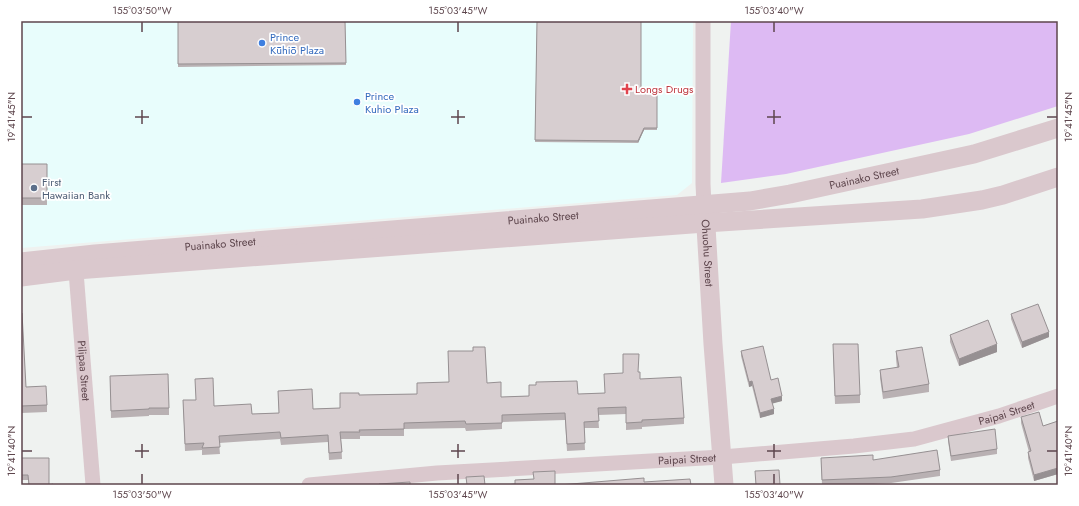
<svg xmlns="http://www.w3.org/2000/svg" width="1079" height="506" viewBox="0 0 1079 506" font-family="Jost,sans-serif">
<rect width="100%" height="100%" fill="#eff2f0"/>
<path fill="#e8fdfc" d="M 21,21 L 693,21 L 692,183 L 677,195 L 21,248 Z"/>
<path fill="#ddbaf3" d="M 731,21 L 1058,21 L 1058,106 L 969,134 L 786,174 L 721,183 Z"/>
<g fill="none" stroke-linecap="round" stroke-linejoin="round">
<g stroke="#dac8cd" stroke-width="15">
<path d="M 703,21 L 703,184 L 704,205"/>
<path id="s1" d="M 75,259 L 93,485"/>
<path id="s2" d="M 309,485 L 437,473 L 722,457 L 854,446 L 914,439 L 999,416 L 1058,396"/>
</g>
<g stroke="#dac8cd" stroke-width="19">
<path id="s3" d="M 705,210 L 713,344 L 724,485"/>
<path id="s4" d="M 21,262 L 95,254 L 750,201 L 790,194 L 974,154 L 1058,128"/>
<path d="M 21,277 L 76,270 L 705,223 L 922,209 L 982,200 L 1003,195 L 1058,177"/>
</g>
</g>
<path fill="#b9b1b3" d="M 178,21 L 345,21 L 346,65 L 178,67 Z
M 537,21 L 641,92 L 657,91 L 657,130 L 644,130 L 638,143 L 535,142 Z
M 21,164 L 47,164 L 47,205 L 21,205 Z
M 21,313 L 26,387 L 47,405 L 47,412 L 21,413 Z
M 1011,314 L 1049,337 L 1022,348 L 1011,319 Z
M 950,335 L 997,352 L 959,366 L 950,342 Z
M 741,351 L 771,380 L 782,401 L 772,403 L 774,414 L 760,418 L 752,386 L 749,387 L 741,356 Z
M 896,351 L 929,384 L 929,392 L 883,399 L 880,378 L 880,370 L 897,368 L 896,359 Z
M 833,352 L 860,395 L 860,403 L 835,404 Z
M 639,372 L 640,379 L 684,418 L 684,424 L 642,427 L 642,429 L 626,430 L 626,414 L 598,415 L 599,428 L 584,428 L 585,450 L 567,451 L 565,420 L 502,422 L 502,429 L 466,431 L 465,428 L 404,429 L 404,436 L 360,436 L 360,439 L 341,439 L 342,459 L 329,460 L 328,442 L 281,445 L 280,439 L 219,443 L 220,454 L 202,455 L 202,450 L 185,451 L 183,400 L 214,406 L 252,414 L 279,413 L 278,391 L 313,409 L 340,408 L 359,395 L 417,394 L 487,383 L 501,397 L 605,393 Z
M 110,376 L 169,408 L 169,415 L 149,415 L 149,416 L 111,418 Z
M 1021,417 L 1043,426 L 1058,421 L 1058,474 L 1034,481 L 1028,458 L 1028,452 L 1029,452 L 1021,423 Z
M 948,436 L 997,449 L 997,454 L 951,461 L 948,441 Z
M 21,458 L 49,485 L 53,485 L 29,485 L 28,480 L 21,480 Z
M 821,458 L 873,460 L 940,470 L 940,476 L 891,483 L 856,485 L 822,485 Z"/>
<path fill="#969092" d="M 644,128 L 644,130 L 638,143 L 638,141 Z
M 1049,332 L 1049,337 L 1022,348 L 1022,342 Z
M 997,344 L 997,352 L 959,366 L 959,359 Z
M 752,381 L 752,386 L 749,387 L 749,382 Z
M 782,396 L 782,401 L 771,404 L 771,399 Z
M 774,409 L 774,414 L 760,418 L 760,413 Z
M 1058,468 L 1058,474 L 1034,481 L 1034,475 Z"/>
<path fill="#d7ced0" stroke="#969092" d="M 178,21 L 345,21 L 346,63 L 178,64 Z
M 537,21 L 641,21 L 641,92 L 657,91 L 657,128 L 644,128 L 638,141 L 535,140 Z
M 21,164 L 47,164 L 47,198 L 21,198 Z
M 1038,304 L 1049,332 L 1022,342 L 1011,314 Z
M 21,313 L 22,313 L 26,387 L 46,386 L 47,405 L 21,406 Z
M 988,320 L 997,344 L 959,359 L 950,335 Z
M 833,344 L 858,344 L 860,395 L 835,396 Z
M 763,346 L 771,380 L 778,378 L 782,396 L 771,399 L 774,409 L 760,413 L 752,381 L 749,382 L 741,351 Z
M 473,347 L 485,347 L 487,383 L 501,382 L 501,397 L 529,396 L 529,385 L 536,385 L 536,382 L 577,381 L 578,394 L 605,393 L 604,374 L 623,373 L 623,354 L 639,354 L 638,372 L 640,372 L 640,379 L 681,377 L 684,418 L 642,420 L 642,422 L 626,423 L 626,407 L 598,408 L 599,421 L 584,422 L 585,443 L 567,444 L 565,413 L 502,415 L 502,423 L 466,424 L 465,421 L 404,423 L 404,429 L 359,430 L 360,432 L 340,432 L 342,452 L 329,453 L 328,435 L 281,438 L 280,432 L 219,436 L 220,447 L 202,448 L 204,443 L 185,444 L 183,400 L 196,400 L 195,379 L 213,378 L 214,406 L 251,404 L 252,414 L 279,413 L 278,391 L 312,389 L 313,409 L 340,408 L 340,393 L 359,393 L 359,395 L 417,394 L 417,383 L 449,382 L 448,351 L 473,351 Z
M 922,347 L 929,384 L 883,392 L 880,370 L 899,367 L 896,351 Z
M 168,374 L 169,408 L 149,408 L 149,409 L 111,411 L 110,376 Z
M 1039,412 L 1043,426 L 1058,421 L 1058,461 L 1057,461 L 1058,468 L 1034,475 L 1028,452 L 1031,451 L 1021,417 Z
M 995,429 L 997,449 L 951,456 L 948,436 Z
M 937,450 L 940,470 L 891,477 L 822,480 L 821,458 L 873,455 L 873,460 Z
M 21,458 L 49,458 L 49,485 L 53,484 L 53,485 L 29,485 L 28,475 L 21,475 Z
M 779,470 L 780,485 L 756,485 L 755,471 Z
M 555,471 L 555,485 L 506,485 L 515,484 L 515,480 L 534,479 L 533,472 Z
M 484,476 L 485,485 L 458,485 L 467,485 L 466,477 Z
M 644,478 L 644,482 L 690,479 L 691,485 L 559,485 Z
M 410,482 L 410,485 L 379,485 L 379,484 Z"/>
<path fill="none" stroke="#5e464d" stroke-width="1.5" d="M 142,22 L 142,32M 458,22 L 458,32M 774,22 L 774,32M 142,110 L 142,124M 458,110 L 458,124M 774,110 L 774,124M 22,117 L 32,117M 135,117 L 149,117M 451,117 L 465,117M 767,117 L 781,117M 1047,117 L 1057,117M 142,444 L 142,458M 458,444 L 458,458M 774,444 L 774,458M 22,451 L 32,451M 135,451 L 149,451M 451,451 L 465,451M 767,451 L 781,451M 1047,451 L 1057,451M 142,474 L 142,484M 458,474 L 458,484M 774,474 L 774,484"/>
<g fill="#3f7fe0" stroke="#fff" stroke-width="1.5">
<circle cx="262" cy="43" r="4"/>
<circle cx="357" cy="102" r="4"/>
</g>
<path fill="#e0444e" stroke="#fff" stroke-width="1.5" d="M625 83h4v4h4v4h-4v4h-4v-4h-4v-4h4z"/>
<circle fill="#5c6f8a" stroke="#fff" stroke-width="1.5" cx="34" cy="188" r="4"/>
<g text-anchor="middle" stroke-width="3.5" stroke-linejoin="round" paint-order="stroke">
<g font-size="11" fill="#366cbe" stroke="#fff" text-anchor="start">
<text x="270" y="41">Prince<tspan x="270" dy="13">Kūhiō Plaza</tspan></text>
<text x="365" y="100">Prince<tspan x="365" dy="13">Kuhio Plaza</tspan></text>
</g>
<g font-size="11" fill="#be3a42" stroke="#fff" text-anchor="start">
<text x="635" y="93">Longs Drugs</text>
</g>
<g font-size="11" fill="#5e464d" stroke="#fff">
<text dy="4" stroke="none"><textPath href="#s4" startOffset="848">Puainako Street</textPath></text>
<text dy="4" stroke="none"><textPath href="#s4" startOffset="524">Puainako Street</textPath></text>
<text dy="4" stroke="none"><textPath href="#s4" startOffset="200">Puainako Street</textPath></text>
<text dy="4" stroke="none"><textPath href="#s3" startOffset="43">Ohuohu Street</textPath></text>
<text dy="4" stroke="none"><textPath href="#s1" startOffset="112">Pilipaa Street</textPath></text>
<text dy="4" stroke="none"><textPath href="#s2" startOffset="703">Paipai Street</textPath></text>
<text dy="4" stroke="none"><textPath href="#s2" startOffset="379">Paipai Street</textPath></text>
</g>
<g font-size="11" fill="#4e5e75" stroke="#fff" text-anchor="start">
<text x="42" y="186">First<tspan x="42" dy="13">Hawaiian Bank</tspan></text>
</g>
</g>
<rect width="1079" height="506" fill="none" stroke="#ffffff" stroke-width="44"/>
<rect x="22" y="22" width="1035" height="462" fill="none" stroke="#5e464d" stroke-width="1.5"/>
<g font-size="10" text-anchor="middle" fill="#5e464d">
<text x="142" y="14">155°03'50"W</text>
<text x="458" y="14">155°03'45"W</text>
<text x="774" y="14">155°03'40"W</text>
<text transform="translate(11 117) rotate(-90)" y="4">19°41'45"N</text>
<text transform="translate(1068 117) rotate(-90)" y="4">19°41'45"N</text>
<text transform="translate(11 451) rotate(-90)" y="4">19°41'40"N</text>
<text transform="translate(1068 451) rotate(-90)" y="4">19°41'40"N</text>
<text x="142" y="498">155°03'50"W</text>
<text x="458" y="498">155°03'45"W</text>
<text x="774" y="498">155°03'40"W</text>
</g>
</svg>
